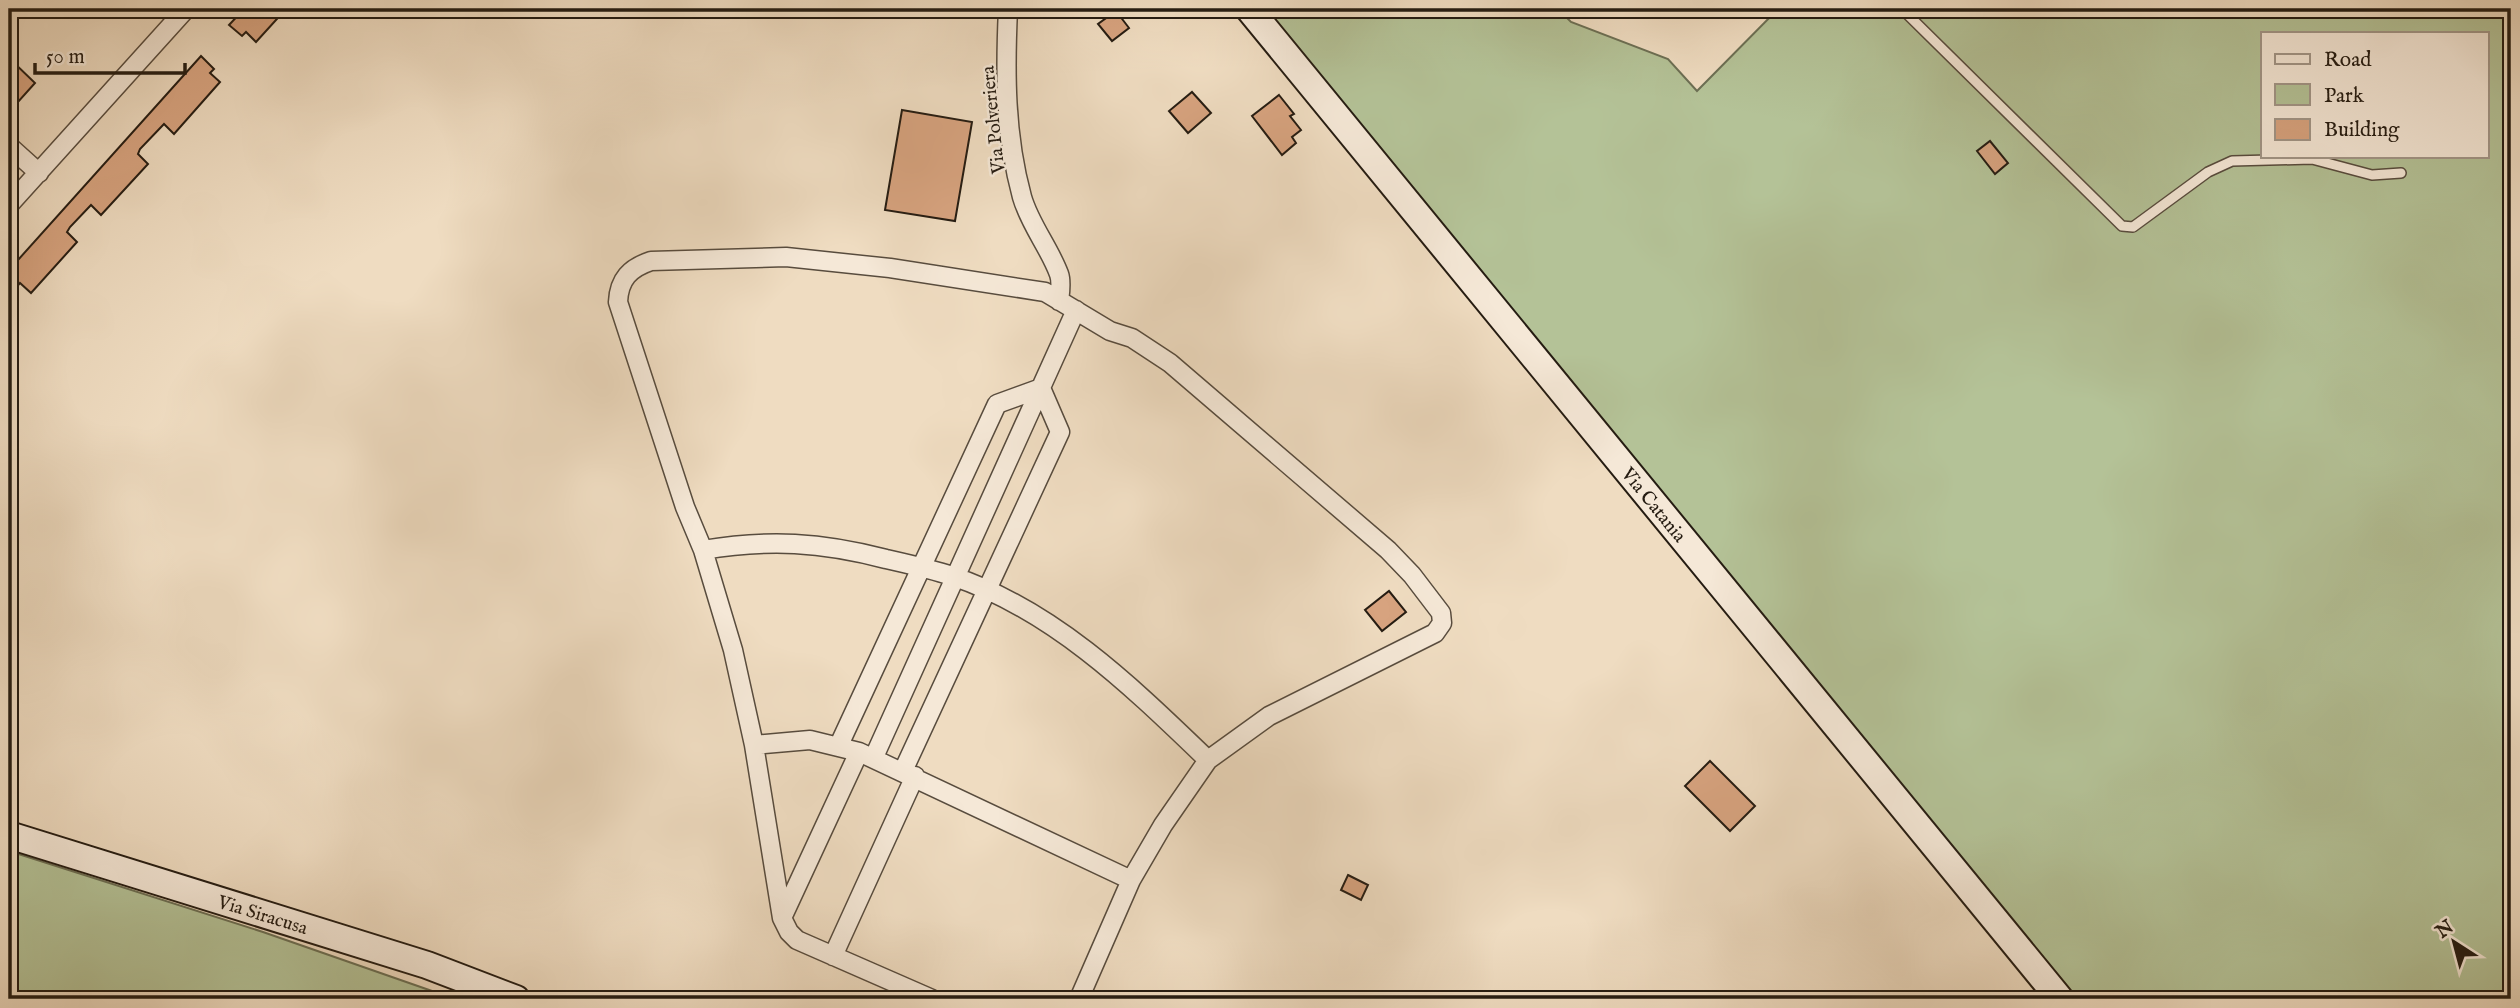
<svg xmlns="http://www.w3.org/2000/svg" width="2520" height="1008" viewBox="0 0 2520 1008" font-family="'IM FELL English',serif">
<rect width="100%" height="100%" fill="#efdcc1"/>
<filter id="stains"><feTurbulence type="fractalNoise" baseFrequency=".00286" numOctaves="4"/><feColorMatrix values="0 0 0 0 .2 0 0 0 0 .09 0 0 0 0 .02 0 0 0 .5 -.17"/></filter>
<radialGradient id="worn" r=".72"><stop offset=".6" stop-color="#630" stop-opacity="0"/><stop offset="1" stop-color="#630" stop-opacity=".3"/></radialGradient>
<path fill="#b4c297" stroke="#6c6f54" stroke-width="2" fill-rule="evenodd" d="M 1266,9 L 1558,9 L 1571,22 L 1668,59 L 1697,91 L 1778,9 L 2511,9 L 2511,999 L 2076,999 ZM 2263,33 L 2487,33 L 2487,156 L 2263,156 Z
M 9,851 L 263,932 L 455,999 L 9,999 Z"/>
<path fill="#d7a37f" stroke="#251c12" stroke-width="2" d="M 244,9 L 286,9 L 256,42 L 246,32 L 242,36 L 229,25 Z
M 1116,11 L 1129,28 L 1112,41 L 1098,24 Z
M 201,56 L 214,69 L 210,73 L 220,82 L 174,134 L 164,124 L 140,149 L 138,154 L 148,164 L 101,215 L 91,205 L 70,227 L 67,232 L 77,242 L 31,293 L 20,283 L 9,297 L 9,270 Z
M 9,58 L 35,83 L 9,112 Z
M 1192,92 L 1211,113 L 1188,133 L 1169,111 Z
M 1279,95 L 1294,114 L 1290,116 L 1301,130 L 1292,137 L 1296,143 L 1282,155 L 1252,116 Z
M 902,110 L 972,122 L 955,221 L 885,210 Z
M 1990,141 L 2008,163 L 1995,174 L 1977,151 Z
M 1389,591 L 1406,612 L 1382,631 L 1365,610 Z
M 1710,761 L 1755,806 L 1730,831 L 1685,786 Z
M 1348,875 L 1368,885 L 1361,900 L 1341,890 Z"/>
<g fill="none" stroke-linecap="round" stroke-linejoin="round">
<defs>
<path id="lane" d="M 1902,9 L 2122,226 L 2133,227 L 2208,172 L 2232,161 L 2312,159 L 2372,175 L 2401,173"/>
<path id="street" d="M 1008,9 C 1005,72 1005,135 1022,197 C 1030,225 1049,247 1059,274 C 1062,282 1060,293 1059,301
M 9,146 L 39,173
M 9,205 L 186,9
M 703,550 C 769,539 821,542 886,559 C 908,564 931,569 952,576 C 1054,610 1133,688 1208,760
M 754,745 L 810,740 L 859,752 L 1131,880
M 839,745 L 997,404 L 1041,388 L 1060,432 L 903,771
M 874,757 L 1076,310
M 782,918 L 859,752
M 833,956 L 915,776
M 932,999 L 797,940 L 789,932 L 782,918 L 754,745 L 733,650 L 703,550 L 685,507 L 618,302 C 619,279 630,268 651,261 L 786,257 L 890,268 L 1045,292 L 1110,331 L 1132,338 L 1170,363 L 1388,550 L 1412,575 L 1441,613 L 1442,623 L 1435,633 L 1269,716 L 1208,760 L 1163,825 L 1131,880 L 1079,999"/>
<g id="secondary">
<path id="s1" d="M 1249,9 L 2060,999"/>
<path id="s2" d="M 9,835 L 427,965 L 516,999"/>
</g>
</defs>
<use href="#lane" stroke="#584c3e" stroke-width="12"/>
<use href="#street" stroke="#584c3e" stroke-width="21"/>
<use href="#secondary" stroke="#251c12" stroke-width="30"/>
<use href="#lane" stroke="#f5e8d7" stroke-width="9"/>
<use href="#street" stroke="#f5e8d7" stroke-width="18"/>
<use href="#secondary" stroke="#f5e8d7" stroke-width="26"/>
</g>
<g text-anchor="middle" stroke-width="5" stroke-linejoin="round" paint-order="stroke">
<g font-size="19" fill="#251c12" stroke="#f5e8d7">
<text transform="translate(992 120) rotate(-96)" y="7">Via Polveriera</text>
<text dy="7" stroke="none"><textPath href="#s1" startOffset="640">Via Catania</textPath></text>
<text dy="7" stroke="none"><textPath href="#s2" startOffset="266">Via Siracusa</textPath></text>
</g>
</g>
<rect width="2520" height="1008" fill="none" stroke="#efdcc1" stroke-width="35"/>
<rect x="10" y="10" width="2499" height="987" fill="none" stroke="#251c12" stroke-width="3.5"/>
<rect x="18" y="18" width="2485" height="973" fill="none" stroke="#251c12" stroke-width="2"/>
<rect x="2261" y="32" width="228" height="126" fill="#f5e8d7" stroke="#a29688" stroke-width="2"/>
<rect x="2275" y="54" width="35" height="10" fill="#f5e8d7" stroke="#a29688" stroke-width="2"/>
<text x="2324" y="66" font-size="21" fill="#251c12">Road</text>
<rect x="2275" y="84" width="35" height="21" fill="#b4c297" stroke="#a29688" stroke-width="2"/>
<text x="2324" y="102" font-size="21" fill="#251c12">Park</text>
<rect x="2275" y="119" width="35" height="21" fill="#d7a37f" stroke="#a29688" stroke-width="2"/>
<text x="2324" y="136" font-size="21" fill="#251c12">Building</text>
<g transform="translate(2454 942) rotate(324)" stroke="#f5e8d7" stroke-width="5" paint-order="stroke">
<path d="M0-5L12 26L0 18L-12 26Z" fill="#251c12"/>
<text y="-10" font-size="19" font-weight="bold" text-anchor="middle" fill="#251c12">N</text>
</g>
<path d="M35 63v10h150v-10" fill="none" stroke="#251c12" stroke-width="3.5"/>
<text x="46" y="63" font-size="21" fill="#251c12" stroke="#f5e8d7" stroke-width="5" paint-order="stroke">50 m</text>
<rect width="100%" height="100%" filter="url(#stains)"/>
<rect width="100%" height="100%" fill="url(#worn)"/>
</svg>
